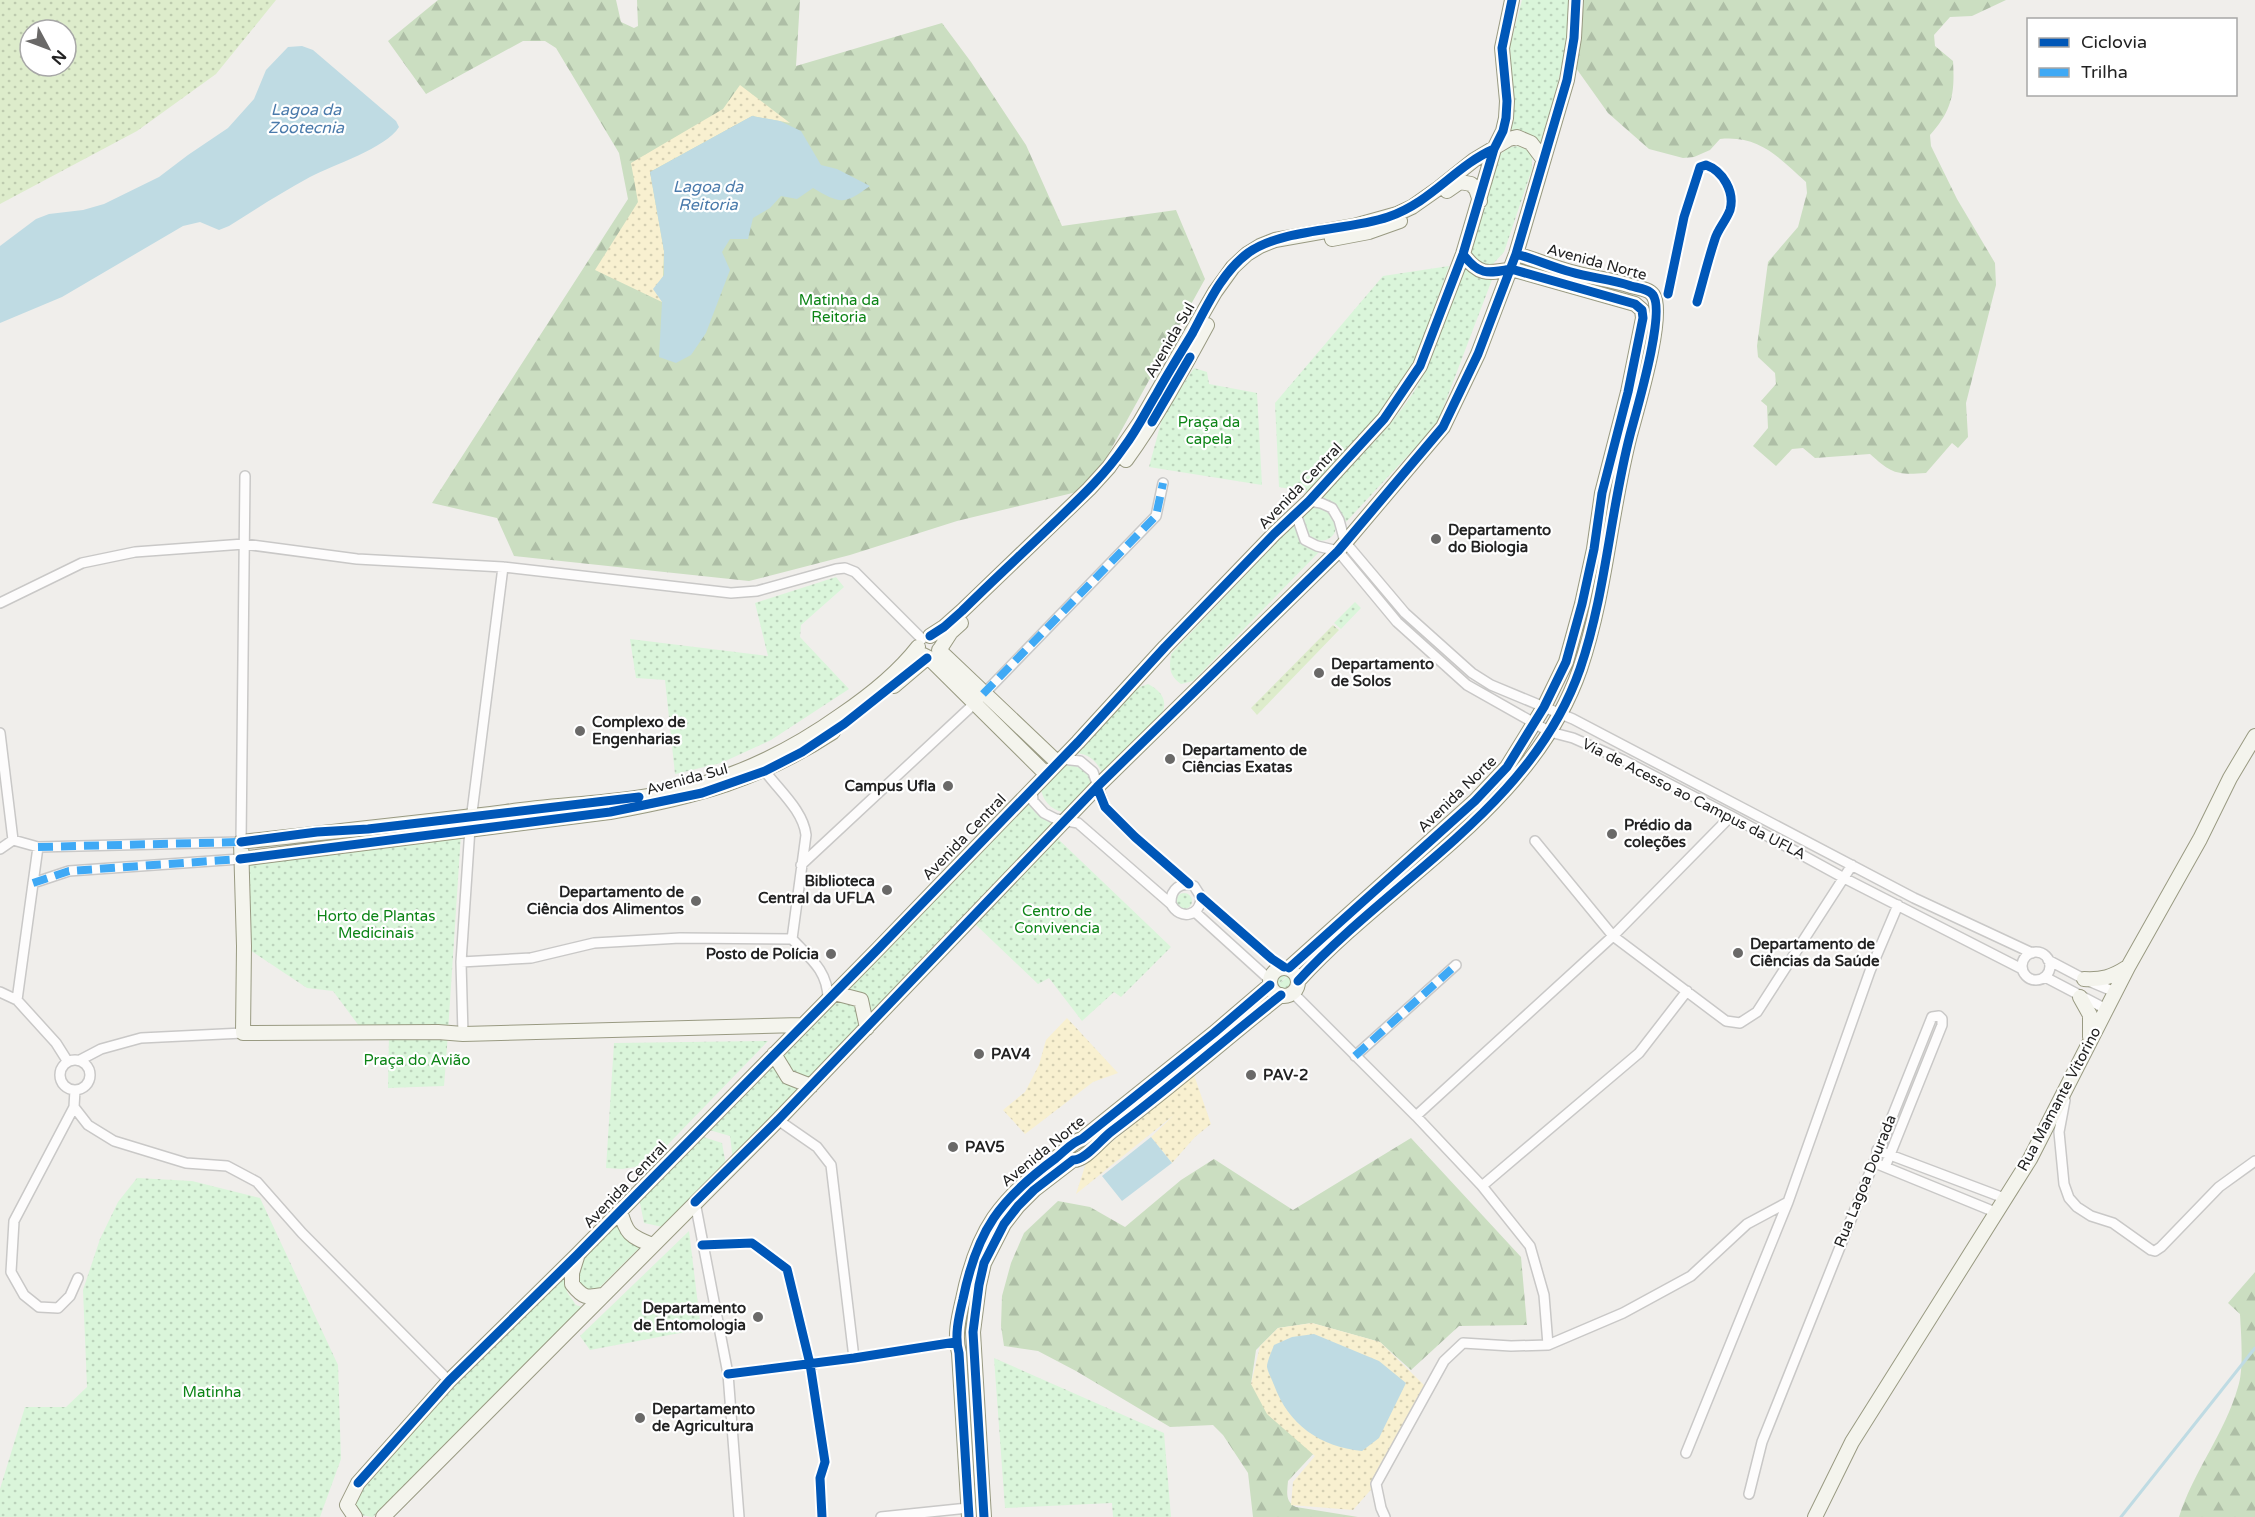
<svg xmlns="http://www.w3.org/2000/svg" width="2255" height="1517" viewBox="0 0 2255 1517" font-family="'Varela Round',sans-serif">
<defs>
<pattern id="grass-dots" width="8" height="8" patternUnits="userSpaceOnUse" patternTransform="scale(1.5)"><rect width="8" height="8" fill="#ddeccb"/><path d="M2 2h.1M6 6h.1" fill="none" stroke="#bdcaae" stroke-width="1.8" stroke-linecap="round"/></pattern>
<pattern id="forest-firs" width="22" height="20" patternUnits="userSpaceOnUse" patternTransform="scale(1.5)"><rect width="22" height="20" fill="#cbdec1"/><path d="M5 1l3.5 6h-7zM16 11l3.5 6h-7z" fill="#aebea6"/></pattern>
<pattern id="sand-dots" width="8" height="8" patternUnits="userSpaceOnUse" patternTransform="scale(1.5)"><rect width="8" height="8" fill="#f8f0d0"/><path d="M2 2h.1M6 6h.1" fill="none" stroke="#d4ceb2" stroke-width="1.8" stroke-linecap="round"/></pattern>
<pattern id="park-dots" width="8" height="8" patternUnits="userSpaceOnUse" patternTransform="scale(1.5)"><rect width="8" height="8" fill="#daf5da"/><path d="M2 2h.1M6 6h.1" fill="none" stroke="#bbd2bb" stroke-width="1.8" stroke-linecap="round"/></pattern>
</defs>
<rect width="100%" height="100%" fill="#f0eeeb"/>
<path fill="url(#grass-dots)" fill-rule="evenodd" d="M 0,0 L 276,0 L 216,74 L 137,131 L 0,204 ZM 30,30 L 66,30 L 66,66 L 30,66 Z
M 1333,625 L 1339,630 L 1257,715 L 1251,708 Z"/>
<path fill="url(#forest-firs)" d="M 438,0 L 616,0 L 621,22 L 634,28 L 638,26 L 637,0 L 800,0 L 796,66 L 942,23 L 971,62 L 1026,145 L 1062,226 L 1176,210 L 1205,279 L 1089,489 L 957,521 L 850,555 L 749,581 L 514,556 L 497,518 L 432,503 L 628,199 L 619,153 L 556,48 L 545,41 L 523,41 L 426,94 L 388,41 Z
M 1578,0 L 2006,0 L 1972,16 L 1950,17 L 1934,35 L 1935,46 L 1953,61 C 1955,94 1952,110 1930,135 L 1931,146 L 1957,199 L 1995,263 L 1996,285 L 1966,403 L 1968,437 L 1958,448 L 1952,443 L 1926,473 C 1897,475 1892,474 1870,454 L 1815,458 L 1803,448 L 1792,449 L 1776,466 L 1753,446 L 1768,428 L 1767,406 L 1761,401 L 1776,384 L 1775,373 L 1758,357 L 1757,346 L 1768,262 L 1798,227 L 1807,193 L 1806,182 C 1779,158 1760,135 1720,139 L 1710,150 L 1694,157 L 1683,158 L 1649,149 L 1608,113 L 1571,61 L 1564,44 L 1575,32 Z
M 1411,1138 L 1521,1257 L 1527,1325 L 1459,1326 L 1411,1370 L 1380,1342 L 1312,1323 L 1278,1328 L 1256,1350 L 1251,1384 L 1315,1452 L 1288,1481 C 1287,1492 1285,1502 1296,1507 L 1358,1517 L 1253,1517 L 1248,1473 L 1223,1435 L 1213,1425 L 1170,1427 L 1076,1371 L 1038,1351 L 1004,1346 L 1001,1326 L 1002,1296 L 1011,1263 L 1024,1233 L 1058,1201 L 1090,1207 L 1125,1227 L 1181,1180 L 1214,1159 L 1293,1210 Z
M 2255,1272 L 2255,1517 L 2179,1517 C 2193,1472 2225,1433 2238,1387 C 2244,1370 2241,1333 2240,1314 L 2228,1303 Z"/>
<path fill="url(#sand-dots)" d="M 740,85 L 790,123 L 752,116 L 650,172 L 664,251 L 662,302 L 595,270 L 638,202 L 631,163 L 723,109 Z
M 1067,1018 L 1118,1073 L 1093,1082 L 1025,1134 L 1003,1110 L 1025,1092 L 1039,1065 L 1046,1040 Z
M 1194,1075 L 1211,1124 L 1195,1137 L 1172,1163 L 1151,1137 L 1174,1115 L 1076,1194 L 1086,1163 Z
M 1312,1323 L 1380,1342 L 1426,1387 L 1376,1484 L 1353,1510 L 1291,1505 L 1293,1482 L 1315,1456 L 1267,1414 L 1251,1384 L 1260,1346 L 1278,1328 Z"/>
<path fill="url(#park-dots)" d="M 1522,0 L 1569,0 C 1570,50 1554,97 1540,144 L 1511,132 L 1514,118 L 1510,46 Z
M 1517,146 L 1526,149 L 1532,155 L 1532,169 L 1504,252 L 1493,264 L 1485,265 L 1472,258 L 1470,250 L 1496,158 L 1509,147 Z
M 1449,266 L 1415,361 L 1378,415 L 1307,492 L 1279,487 L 1275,403 L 1383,276 Z
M 1462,266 L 1473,274 L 1493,277 L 1437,424 L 1346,522 L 1335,504 L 1319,497 C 1348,468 1380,439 1404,406 C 1435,366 1446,313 1462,266 Z
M 1194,368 L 1207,372 L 1209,384 L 1257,393 L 1262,485 L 1149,467 L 1163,415 Z
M 1319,506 C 1329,511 1345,530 1328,539 C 1309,549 1287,511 1319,506 Z
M 1294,523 C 1299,539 1304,546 1320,551 L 1193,681 L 1181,684 C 1169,676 1169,667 1171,654 Z
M 836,577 L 844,587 L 801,625 L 800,637 L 849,689 L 771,740 L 721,763 L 675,774 L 665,680 L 636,678 L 630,639 L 768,656 L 755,603 Z
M 1355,602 L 1361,608 L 1341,629 L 1334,623 Z
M 1148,684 C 1163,692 1169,702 1160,718 L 1103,775 C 1097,761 1089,753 1073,753 L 1137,688 Z
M 1063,763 L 1081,768 L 1091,778 L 1091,785 L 1063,812 C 1051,810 1042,800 1041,788 Z
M 1029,800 C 1033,814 1040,818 1054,821 L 870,1018 L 840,991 Z
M 461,834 L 448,1032 L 362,1030 L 333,991 L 307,988 L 244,946 L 240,861 Z
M 1056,837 L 1171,947 L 1121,997 L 1114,992 L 1082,1021 L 1049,978 L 1038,984 L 974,923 Z
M1176 901a8 8 0 1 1 16 0a8 8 0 1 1-16 0Z
M 1283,969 L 1291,971 L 1279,984 L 1292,973 L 1296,979 L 1295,988 L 1285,994 L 1273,988 L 1272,979 L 1276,973 Z
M 836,997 L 859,1002 L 862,1025 L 809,1080 L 787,1070 L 778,1054 Z
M 389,1034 L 448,1034 L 444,1086 L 388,1088 Z
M 768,1041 L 648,1165 L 622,1169 L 606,1168 L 614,1043 Z
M 773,1059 L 804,1086 L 733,1160 L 730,1136 L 706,1129 Z
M 700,1136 L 722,1143 L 726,1165 L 663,1227 L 644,1223 L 639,1198 Z
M 137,1178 L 192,1181 L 260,1198 L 338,1365 L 341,1459 L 320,1517 L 0,1517 L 0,1489 L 25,1407 L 66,1407 L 87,1387 L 83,1290 L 100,1239 L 118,1202 Z
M 616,1222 C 621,1235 628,1241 639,1248 L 599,1288 L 586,1290 L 576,1279 L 583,1254 Z
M 689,1231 L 701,1329 L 590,1350 L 580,1336 Z
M 564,1277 L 567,1292 L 576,1305 L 582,1307 L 373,1517 L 359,1515 L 354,1503 L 359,1489 L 454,1385 Z
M 994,1358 L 1164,1433 L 1171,1517 L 1113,1517 L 1112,1503 L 1005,1508 Z"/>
<path fill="#bfdbe3" d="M 302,46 L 313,50 L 396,121 L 399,127 C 386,148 333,165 310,177 C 282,192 256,209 229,226 L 219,230 L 200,222 L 183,226 L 62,297 L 0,323 L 0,246 L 36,219 L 49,214 L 83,210 L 104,204 L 159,177 L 188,155 L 228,128 L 254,99 L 266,70 L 288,47 Z
M 752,116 L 780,121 L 801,131 L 821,165 L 837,169 L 870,186 C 844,205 840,204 813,188 L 797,199 L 781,196 L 770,208 L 753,218 L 748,239 L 730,239 L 722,252 L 730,270 L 706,333 L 691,355 L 676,363 L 659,357 L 662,302 L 653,289 L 664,275 L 664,251 L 650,172 Z
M 1151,1137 L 1172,1163 L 1122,1201 L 1102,1176 Z
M 1314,1334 L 1379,1361 L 1406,1383 L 1379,1438 L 1362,1451 C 1320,1447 1288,1424 1274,1385 C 1272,1379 1268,1373 1267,1367 C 1267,1361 1272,1351 1274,1345 L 1292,1337 Z"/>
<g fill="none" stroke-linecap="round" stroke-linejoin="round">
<path stroke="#bfdbe3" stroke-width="3" d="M 2121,1517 L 2255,1348"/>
<defs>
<path id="street" d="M 1309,501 L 1321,503 L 1332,508 L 1339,520 L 1345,542 L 1405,613 L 1472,673 L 1491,685 L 1573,719 L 1914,898 L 2032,953
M 1296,514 L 1305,540 L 1317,546 L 1338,551 L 1397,622 L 1467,685 L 1550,732 L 1573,738 L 1623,760 L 1731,816 L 1844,878 L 2022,969
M 0,603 L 82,563 L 135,552 L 244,544 L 357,559 L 503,567 L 731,593 L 757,591 L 836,569 L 845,568 L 855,572 L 922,639
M 0,733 L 13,840
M 1061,759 L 1080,761 L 1093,772 L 1105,807 L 1135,837 L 1189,884
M 762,767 C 776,788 803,809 806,835 L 792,939 C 810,958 828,971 828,999
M 1032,789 L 1033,801 L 1044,813 L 1056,819 L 1078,823 L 1171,904 C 1180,921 1201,916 1201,897 L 1194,886 C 1181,881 1170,889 1171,904
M 13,840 L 38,847 L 241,842 L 245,476
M 1535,841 L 1613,936 L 1726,1021 L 1740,1023 L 1757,1012 L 1852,865
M 0,849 L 13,840
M 801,865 L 975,703 L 1156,516 L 1163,483
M 33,883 L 69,871 L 240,859
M 1201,897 L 1272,959 L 1284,967
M 1195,912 L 1270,980
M2022 966a14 14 0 1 1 28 0a14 14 0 1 1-28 0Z
M 2048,960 L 2084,979 L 2115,992
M 461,962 L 531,958 L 594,943 L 680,938 L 792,939
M 2045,977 L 2106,1009
M 0,992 L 17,1000 L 56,1043 L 68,1062
M 1293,993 L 1416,1116 L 1482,1186 L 1530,1246 L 1544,1295 L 1548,1345
M 17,1000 L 38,847
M 463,1034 L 461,962 L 470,828 L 503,567
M 1355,1056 L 1456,965
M 80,1060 L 101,1049 L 141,1038 L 243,1033
M60 1075a15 15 0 1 1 30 0a15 15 0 1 1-30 0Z
M 75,1090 L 74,1107 L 88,1125 L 114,1141 L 186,1163 L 227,1166 L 257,1182 L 302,1233 L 449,1381
M 2065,1100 L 2059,1132 L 2064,1184 L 2069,1198 L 2077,1207 L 2091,1216 L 2113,1223 L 2151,1250 L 2155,1251 L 2161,1247 L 2219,1187 L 2255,1161
M 74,1107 L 14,1221 L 11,1272 L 24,1295 L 39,1307 L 58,1308 L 70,1296 L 78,1278
M 1416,1116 L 1613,936 L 1731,816
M 778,1120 L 817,1147 L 831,1165 L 854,1358
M 1877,1150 L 2004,1198
M 1880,1165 L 1995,1212
M 1482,1186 L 1639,1053 L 1687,991
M 695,1202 L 728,1374 L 739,1517
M 702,1245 L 752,1243 L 787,1269 L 810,1364 L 825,1462 L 820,1478 L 822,1517
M 728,1374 L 854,1358 L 956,1342
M 1686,1453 L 1788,1202 L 1870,971 L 1898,905
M 1749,1494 L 1762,1442 L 1932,1017 L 1939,1016 L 1942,1019 L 1942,1025 L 1885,1167
M 881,1517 L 968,1508
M 1385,1517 L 1381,1508 L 1376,1484 L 1444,1361 L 1463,1343 L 1511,1346 L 1548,1345 L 1623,1313 L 1691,1276 L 1747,1224 L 1788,1202"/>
<path id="secondary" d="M 1447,191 L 1460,182 L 1471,184 L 1476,189 L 1480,201
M 1332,239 L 1369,232 L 1400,221
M 1126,460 C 1157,417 1182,371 1207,325
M 930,636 L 944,627 L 962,611 L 1089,489 L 1109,467 L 1140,422 L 1215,292 L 1233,267 L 1247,254 L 1260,246 L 1275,240 L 1354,226 L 1397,214 L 1412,207 L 1439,188 L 1474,160 L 1509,139 L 1517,137 L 1531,143 L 1543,159
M 940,649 L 951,632 L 961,623
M 939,650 L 1057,762
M 921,654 L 929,658 L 1046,774
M 894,686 L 927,658
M 240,859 L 610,812 C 695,797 760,780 833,732
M1270 982a14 14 0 1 1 28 0a14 14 0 1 1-28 0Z
M 1289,968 L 1475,801 L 1507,767 L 1544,707 L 1566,662 L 1582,604 L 1594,549 L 1602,493 L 1628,392 L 1643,318 L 1642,310 L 1635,304 L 1511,269 C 1487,274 1478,275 1463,254
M 2084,979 C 2102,980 2112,977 2126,968
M 1298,981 C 1392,878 1532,807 1580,669 C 1606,593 1610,512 1630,435 C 1636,412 1666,313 1653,295 C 1649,289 1638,288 1631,286 C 1612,279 1591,278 1571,272 C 1552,267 1535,259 1516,254
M 834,993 L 861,1000 L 867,1028
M 2080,997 L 2090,1015 L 2090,1037
M 801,1025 L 463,1034 L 438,1032 L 243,1033 L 244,946 L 241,842 C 329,832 418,823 506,812 C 569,803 634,803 695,786 C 747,772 796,747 841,715 C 869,696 897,674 918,647
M 774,1054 L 788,1077 L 811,1086
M 620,1210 C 626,1234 630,1236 652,1245
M 577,1257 L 572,1273 L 572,1284 C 583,1298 586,1298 603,1295
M 355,1517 L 347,1505 L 358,1483 L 449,1381 L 577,1255 L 878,949 L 1078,742 L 1165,647 L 1274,534 L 1309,501 L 1384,419 L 1420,366 L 1463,254 L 1494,149 L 1503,131 L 1506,118 L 1507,101 L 1502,48 L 1512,0
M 383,1517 L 778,1120 L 1097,787 L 1338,551 L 1443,427 L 1478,354 L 1516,254 L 1567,80 L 1574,38 L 1576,0
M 969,1517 L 959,1353 C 954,1336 959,1316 963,1299 C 977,1230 1000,1199 1056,1158 C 1065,1151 1072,1142 1082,1139 L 1214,1033 L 1270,985
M 984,1517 L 973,1332 L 979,1285 L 984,1263 L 1004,1224 L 1018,1206 L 1034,1190 L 1073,1160 C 1085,1161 1101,1139 1112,1131 C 1170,1088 1224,1040 1281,995
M 1815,1517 L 1852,1442 L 2030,1159 L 2128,967 L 2200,839 L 2230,778 L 2255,736"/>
</defs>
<use href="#street" stroke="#c9c8c7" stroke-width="12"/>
<use href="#secondary" stroke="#999a82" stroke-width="16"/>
<use href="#street" stroke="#fdfcfc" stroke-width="9"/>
<use href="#secondary" stroke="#f4f4ed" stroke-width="14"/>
<path stroke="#3fa9f5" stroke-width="8" stroke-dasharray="15 8" stroke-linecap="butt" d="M 983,694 L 1156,516 L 1163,483
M 38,847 L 241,842
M 33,883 L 69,871 L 240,859
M 1355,1056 L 1456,965"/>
<defs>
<path id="cycleway" d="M 1668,294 L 1684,217 L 1700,167 L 1706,165 C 1723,171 1735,192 1730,210 C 1726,221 1718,229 1715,239 C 1708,260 1703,281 1697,302
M 1152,422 L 1190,357
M 930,636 L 944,627 L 962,611 C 992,581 1023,553 1054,523 C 1079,499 1104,476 1124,447 C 1137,430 1146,411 1157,393 C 1168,373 1180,354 1192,334 C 1207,306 1222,272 1248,253 C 1283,228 1347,231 1388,217 C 1432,202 1455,166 1494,149
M 1097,787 L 1105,807 L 1135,837 L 1189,884
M 241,842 L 317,832 L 368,829 L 639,797
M 240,859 L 610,812 L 702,793 L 765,771 L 802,752 L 844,724 L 927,658
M 1201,897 L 1272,959 L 1284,967
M 1289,968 L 1475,801 L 1507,767 L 1544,707 L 1566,662 L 1582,604 L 1594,549 L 1602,493 L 1628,392 L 1643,318 L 1642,310 L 1635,304 L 1511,269 C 1487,274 1478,275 1463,254
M 1298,981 C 1392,878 1532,807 1580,669 C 1606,593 1610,512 1630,435 C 1636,412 1666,313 1653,295 C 1649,289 1638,288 1631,286 C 1612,279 1591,278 1571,272 C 1552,267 1535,259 1516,254
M 695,1202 L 778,1120 L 1097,787 L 1338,551 L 1443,427 L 1478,354 L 1516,254 L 1567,80 L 1574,38 L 1576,0
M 702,1245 L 752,1243 L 787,1269 L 810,1364 L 825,1462 L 820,1478 L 822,1517
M 728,1374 L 854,1358 L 956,1342
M 358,1483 L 449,1381 L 577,1255 L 878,949 L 1078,742 L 1165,647 L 1274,534 L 1309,501 L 1384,419 L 1420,366 L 1463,254 L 1494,149 L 1503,131 L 1506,118 L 1507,101 L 1502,48 L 1512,0
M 969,1517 L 959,1353 C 954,1336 959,1316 963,1299 C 977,1230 1000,1199 1056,1158 C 1065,1151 1072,1142 1082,1139 L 1214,1033 L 1270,985
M 984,1517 L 973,1332 L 979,1285 L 984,1263 L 1004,1224 L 1018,1206 L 1034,1190 L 1073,1160 C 1085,1161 1101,1139 1112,1131 C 1170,1088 1224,1040 1281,995"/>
</defs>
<use href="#cycleway" stroke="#fff" stroke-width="13"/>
<use href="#cycleway" stroke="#0057b8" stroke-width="9"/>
</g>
<g fill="#6a6968" stroke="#fff" stroke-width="2">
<circle cx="1436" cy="539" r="6"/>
<circle cx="1319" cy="673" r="6"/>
<circle cx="580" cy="731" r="6"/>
<circle cx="1170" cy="759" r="6"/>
<circle cx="948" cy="786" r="6"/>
<circle cx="1612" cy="834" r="6"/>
<circle cx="887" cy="890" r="6"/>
<circle cx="696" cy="901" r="6"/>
<circle cx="1738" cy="953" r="6"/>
<circle cx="831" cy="954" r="6"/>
<circle cx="979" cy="1054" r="6"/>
<circle cx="1251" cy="1075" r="6"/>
<circle cx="953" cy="1147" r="6"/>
<circle cx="758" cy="1317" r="6"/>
<circle cx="640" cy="1418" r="6"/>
</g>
<g text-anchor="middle" stroke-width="4.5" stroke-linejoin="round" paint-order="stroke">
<g font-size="15" fill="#222" stroke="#fff">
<text transform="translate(1597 262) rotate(15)" y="5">Avenida Norte</text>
<text transform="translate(1170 340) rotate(-60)" y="5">Avenida Sul</text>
<text transform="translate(1300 486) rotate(-46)" y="5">Avenida Central</text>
<text transform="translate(687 779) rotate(-15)" y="5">Avenida Sul</text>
<text transform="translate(1457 794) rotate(-44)" y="5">Avenida Norte</text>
<text transform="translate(1694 799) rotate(27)" y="5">Via de Acesso ao Campus da UFLA</text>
<text transform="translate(964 837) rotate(-46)" y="5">Avenida Central</text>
<text transform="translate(2059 1099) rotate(-62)" y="5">Rua Mamante Vitorino</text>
<text transform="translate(1043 1151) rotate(-39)" y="5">Avenida Norte</text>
<text transform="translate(1865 1181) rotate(-68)" y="5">Rua Lagoa Dourada</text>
<text transform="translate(625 1185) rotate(-46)" y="5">Avenida Central</text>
</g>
<g font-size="15" fill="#0c8416" stroke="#fff">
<text x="839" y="305">Matinha da<tspan x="839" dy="17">Reitoria</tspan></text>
<text x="1209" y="427">Praça da<tspan x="1209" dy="17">capela</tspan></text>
<text x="1057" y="916">Centro de<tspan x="1057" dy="17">Convivencia</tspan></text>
<text x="376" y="921">Horto de Plantas<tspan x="376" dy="17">Medicinais</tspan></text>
<text x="417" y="1065">Praça do Avião</text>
<text x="212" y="1397">Matinha</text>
</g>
<g font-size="15" font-weight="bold" fill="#222" stroke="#fff" text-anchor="start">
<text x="1448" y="535">Departamento<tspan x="1448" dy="17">do Biologia</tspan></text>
<text x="1331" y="669">Departamento<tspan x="1331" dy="17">de Solos</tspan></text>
<text x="592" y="727">Complexo de<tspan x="592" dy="17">Engenharias</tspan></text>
<text x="1182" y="755">Departamento de<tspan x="1182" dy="17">Ciências Exatas</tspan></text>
<text x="936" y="791" text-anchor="end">Campus Ufla</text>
<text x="1624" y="830">Prédio da<tspan x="1624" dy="17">coleções</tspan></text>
<text x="875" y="886" text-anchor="end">Biblioteca<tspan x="875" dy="17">Central da UFLA</tspan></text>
<text x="684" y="897" text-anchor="end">Departamento de<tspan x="684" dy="17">Ciência dos Alimentos</tspan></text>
<text x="1750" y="949">Departamento de<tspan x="1750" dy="17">Ciências da Saúde</tspan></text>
<text x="819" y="959" text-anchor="end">Posto de Polícia</text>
<text x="991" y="1059">PAV4</text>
<text x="1263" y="1080">PAV-2</text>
<text x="965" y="1152">PAV5</text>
<text x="746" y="1313" text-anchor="end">Departamento<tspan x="746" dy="17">de Entomologia</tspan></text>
<text x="652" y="1414">Departamento<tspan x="652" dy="17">de Agricultura</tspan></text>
</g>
<g font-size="16" font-style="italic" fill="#4a7aab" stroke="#fff">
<text x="306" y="115">Lagoa da<tspan x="306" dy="18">Zootecnia</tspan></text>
<text x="708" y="192">Lagoa da<tspan x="708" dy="18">Reitoria</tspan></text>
</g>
</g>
<rect x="2027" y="18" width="210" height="78" fill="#ffffff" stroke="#a7a7a7" stroke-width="1.5"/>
<rect x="2039" y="38" width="30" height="9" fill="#0057b8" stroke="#a7a7a7" stroke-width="1.5"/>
<text x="2081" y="48" font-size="18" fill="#222222">Ciclovia</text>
<rect x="2039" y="68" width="30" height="9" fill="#3fa9f5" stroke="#a7a7a7" stroke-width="1.5"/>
<text x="2081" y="78" font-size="18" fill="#222222">Trilha</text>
<g transform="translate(48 48) rotate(131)"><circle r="28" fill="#ffffff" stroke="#a7a7a7" stroke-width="1.5"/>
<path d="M0-4.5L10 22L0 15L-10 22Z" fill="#6a6968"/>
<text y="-9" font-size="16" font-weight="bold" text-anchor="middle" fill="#222222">N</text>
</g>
</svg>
